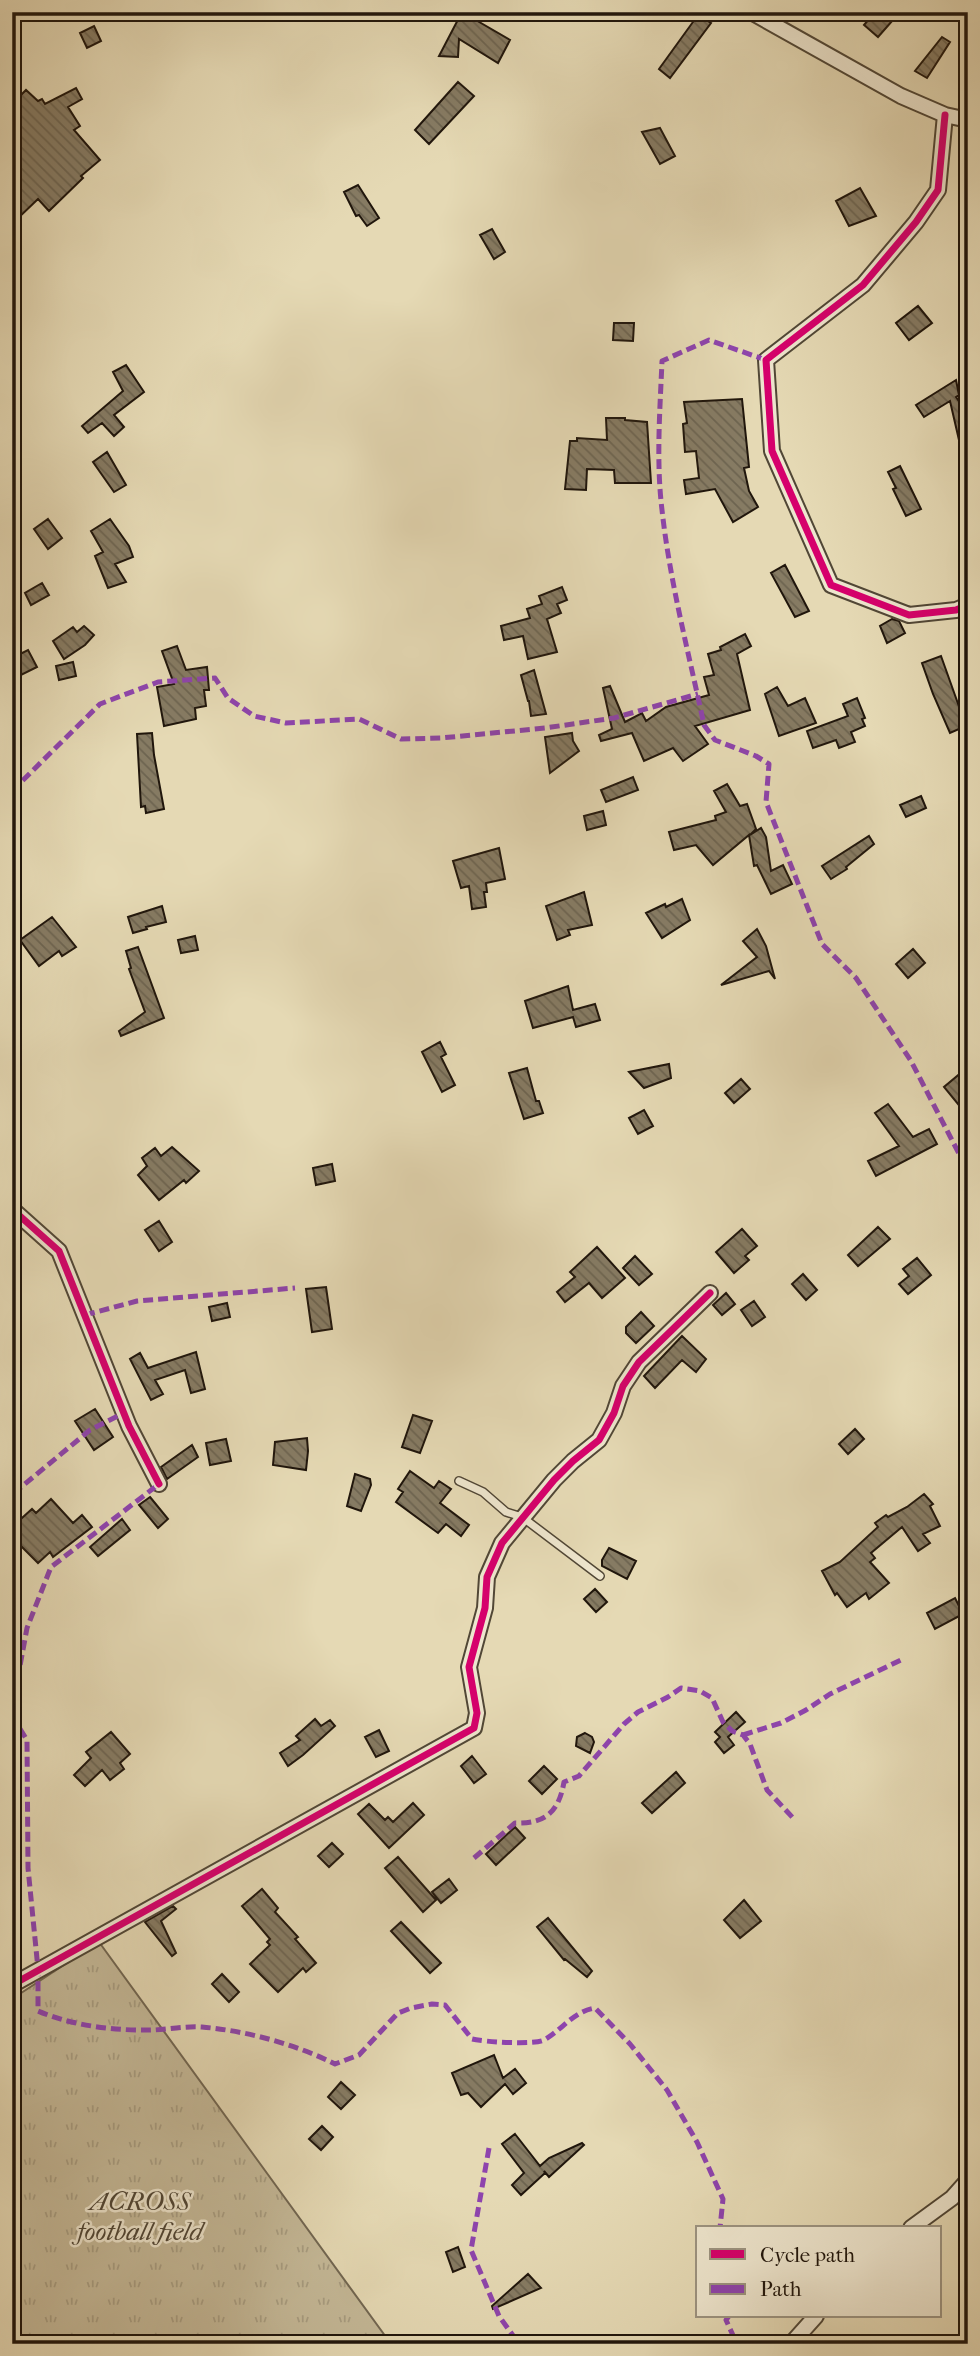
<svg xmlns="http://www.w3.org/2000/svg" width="980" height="2356" viewBox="0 0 980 2356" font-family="'IM FELL French Canon',serif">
<defs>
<pattern id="park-tufts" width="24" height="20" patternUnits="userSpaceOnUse" patternTransform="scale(1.75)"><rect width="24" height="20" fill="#c4b897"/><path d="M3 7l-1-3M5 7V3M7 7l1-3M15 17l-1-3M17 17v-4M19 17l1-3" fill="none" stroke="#a89d81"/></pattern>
<pattern id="building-back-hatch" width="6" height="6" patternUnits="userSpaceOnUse" patternTransform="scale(1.75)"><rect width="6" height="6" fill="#867b63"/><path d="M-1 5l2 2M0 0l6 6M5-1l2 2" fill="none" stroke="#6d6450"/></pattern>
</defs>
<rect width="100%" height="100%" fill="#e5d9b4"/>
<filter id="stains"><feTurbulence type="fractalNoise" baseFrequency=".00286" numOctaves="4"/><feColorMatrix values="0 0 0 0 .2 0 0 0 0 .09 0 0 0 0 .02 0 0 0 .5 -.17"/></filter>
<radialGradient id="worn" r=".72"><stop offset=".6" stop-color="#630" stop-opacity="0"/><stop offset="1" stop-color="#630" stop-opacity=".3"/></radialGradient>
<path fill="url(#park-tufts)" stroke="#726752" stroke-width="2" d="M 99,1942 L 391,2344 L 12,2344 L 12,1999 Z"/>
<path fill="url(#building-back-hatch)" stroke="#20160c" stroke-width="2" d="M 462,12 L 510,40 L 498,63 L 459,39 L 458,57 L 439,56 Z
M 875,12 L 900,12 L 878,37 L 864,25 Z
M 698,15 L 711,23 L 670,78 L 659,69 Z
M 94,26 L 101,41 L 87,48 L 80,33 Z
M 942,37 L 950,42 L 927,78 L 915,71 Z
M 458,82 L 474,96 L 429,144 L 415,130 Z
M 76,88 L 82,99 L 68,107 L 80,126 L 74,130 L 100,160 L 81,176 L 83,178 L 49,211 L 38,199 L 12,224 L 12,104 L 26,90 L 38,101 L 42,99 L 45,104 Z
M 660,128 L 675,156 L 660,164 L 642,132 Z
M 358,185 L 379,218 L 367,226 L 359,215 L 356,216 L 344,192 Z
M 860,188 L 876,216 L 849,226 L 836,201 Z
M 492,229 L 505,252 L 494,259 L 480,235 Z
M 918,306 L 932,323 L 909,340 L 896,323 Z
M 614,323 L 634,323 L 633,341 L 613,340 Z
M 126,365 L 144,392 L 114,415 L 124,427 L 114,436 L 102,423 L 88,433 L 82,426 L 123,391 L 113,372 Z
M 956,380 L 959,395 L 956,397 L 968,414 L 968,452 L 962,453 L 950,401 L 924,417 L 916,405 Z
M 742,399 L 749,467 L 744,468 L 749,491 L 758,507 L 733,522 L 715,489 L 686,494 L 684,480 L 699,478 L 696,451 L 685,452 L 683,424 L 687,423 L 684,402 Z
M 606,418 L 625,418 L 625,420 L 647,422 L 651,483 L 615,483 L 614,470 L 587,469 L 586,490 L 565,489 L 570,441 L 577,441 L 577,438 L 607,440 Z
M 107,452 L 126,485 L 114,492 L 93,462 Z
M 900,466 L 921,509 L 906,516 L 893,489 L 896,488 L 888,472 Z
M 48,519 L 62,538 L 48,549 L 34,529 Z
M 110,519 L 129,546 L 133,557 L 115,564 L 126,582 L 108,588 L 95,556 L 103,552 L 91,531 Z
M 785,565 L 809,611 L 795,617 L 771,573 Z
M 42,583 L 49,595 L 31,605 L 25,593 Z
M 562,587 L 567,600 L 557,604 L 561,613 L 547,619 L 557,652 L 528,659 L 523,636 L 504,640 L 501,626 L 530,618 L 527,609 L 542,604 L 539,596 Z
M 892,619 L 899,621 L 905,633 L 887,643 L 880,626 Z
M 84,626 L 94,635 L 85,645 L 64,659 L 53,641 L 73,627 L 77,632 Z
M 745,634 L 751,646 L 737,654 L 750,710 L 695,726 L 708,744 L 683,761 L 673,748 L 644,761 L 632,733 L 601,741 L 599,735 L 612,729 L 603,688 L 610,686 L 625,722 L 642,713 L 646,721 L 666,707 L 709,695 L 704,677 L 714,675 L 708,654 L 721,650 L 720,647 Z
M 177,646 L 186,670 L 207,667 L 209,690 L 204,690 L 206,706 L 195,708 L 196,719 L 164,726 L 157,687 L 174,684 L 162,651 Z
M 28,650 L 37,667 L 21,675 L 12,658 Z
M 941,656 L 961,712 L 964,711 L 968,720 L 968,725 L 950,733 L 933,694 L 922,663 Z
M 73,662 L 76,676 L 59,680 L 56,666 Z
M 534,670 L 546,714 L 531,716 L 529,701 L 528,701 L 521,675 Z
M 777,687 L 788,706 L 805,698 L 816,723 L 779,736 L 765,694 Z
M 857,698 L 865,718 L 862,719 L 865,726 L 851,732 L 855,742 L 839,748 L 836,740 L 813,748 L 807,731 L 848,716 L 843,704 Z
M 152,733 L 154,755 L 164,809 L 146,813 L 145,806 L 141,807 L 137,734 Z
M 572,733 L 573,741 L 579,751 L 550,773 L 545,737 Z
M 633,777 L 638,790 L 606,802 L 601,790 Z
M 727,784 L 740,806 L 747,804 L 756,829 L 750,835 L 761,828 L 766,837 L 771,871 L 783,865 L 792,884 L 771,894 L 757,865 L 754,866 L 749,835 L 713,865 L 696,845 L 674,850 L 669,832 L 716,820 L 715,816 L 726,812 L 714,791 Z
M 921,796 L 926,808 L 906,817 L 900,805 Z
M 603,811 L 606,825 L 587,830 L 584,816 Z
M 869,836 L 874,844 L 846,867 L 847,869 L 831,879 L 822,866 Z
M 499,848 L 505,879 L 486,883 L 487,892 L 484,892 L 486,907 L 472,909 L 469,886 L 461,888 L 453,861 Z
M 584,892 L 592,925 L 568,930 L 570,935 L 557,940 L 546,906 Z
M 682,899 L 690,920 L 662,938 L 646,913 L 665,904 L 666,907 Z
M 162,906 L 166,922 L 146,927 L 147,929 L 133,933 L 128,917 Z
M 52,917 L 76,947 L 62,956 L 59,951 L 39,966 L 20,940 Z
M 757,929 L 766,946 L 775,979 L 769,971 L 721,985 L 757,957 L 743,941 Z
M 195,936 L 198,950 L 181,953 L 178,940 Z
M 138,947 L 164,1018 L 121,1036 L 119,1031 L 145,1012 L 129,969 L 131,968 L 126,951 Z
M 913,949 L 925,963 L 908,978 L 896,964 Z
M 568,986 L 573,1010 L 595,1004 L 600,1020 L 576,1027 L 573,1017 L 533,1028 L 525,1001 Z
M 440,1042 L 446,1054 L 441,1057 L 455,1085 L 442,1092 L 422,1052 Z
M 669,1064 L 671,1078 L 644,1088 L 629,1072 Z
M 968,1067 L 968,1095 L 958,1104 L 944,1087 Z
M 527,1068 L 536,1101 L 539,1101 L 543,1113 L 524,1119 L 509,1073 Z
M 741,1079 L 750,1089 L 734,1103 L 725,1093 Z
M 888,1104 L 913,1137 L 929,1129 L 937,1144 L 876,1176 L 868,1161 L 899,1146 L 875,1113 Z
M 644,1110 L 653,1126 L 638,1134 L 629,1118 Z
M 172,1147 L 199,1171 L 186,1183 L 184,1180 L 159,1200 L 138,1175 L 147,1166 L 142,1158 L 155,1148 L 161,1156 Z
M 332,1164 L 335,1181 L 316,1185 L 313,1168 Z
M 159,1221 L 172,1242 L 159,1251 L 145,1230 Z
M 878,1227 L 890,1239 L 858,1266 L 848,1255 Z
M 742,1229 L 757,1246 L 745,1256 L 749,1260 L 734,1273 L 716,1252 Z
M 597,1247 L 625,1278 L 602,1298 L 589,1283 L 565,1302 L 557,1292 L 575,1277 L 570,1272 Z
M 635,1256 L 652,1274 L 639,1285 L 623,1268 Z
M 917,1258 L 931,1275 L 908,1294 L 899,1284 L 909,1276 L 903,1269 Z
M 803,1274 L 817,1290 L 806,1300 L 792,1284 Z
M 326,1287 L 332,1329 L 312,1332 L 306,1289 Z
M 726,1293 L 735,1304 L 722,1315 L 713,1305 Z
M 754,1301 L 765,1317 L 752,1326 L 741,1310 Z
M 227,1303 L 230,1317 L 212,1321 L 209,1307 Z
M 641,1312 L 654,1326 L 636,1343 L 626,1333 L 626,1327 Z
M 682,1336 L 706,1359 L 696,1372 L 682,1360 L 655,1388 L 644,1376 Z
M 196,1352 L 205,1389 L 191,1393 L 185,1370 L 155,1380 L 163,1394 L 151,1400 L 130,1359 L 140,1353 L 148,1368 Z
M 95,1409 L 113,1437 L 94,1450 L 75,1421 Z
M 413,1415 L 432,1421 L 420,1453 L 402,1447 Z
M 855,1429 L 864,1439 L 848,1454 L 839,1444 Z
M 307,1438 L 308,1451 L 306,1470 L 273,1465 L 275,1442 Z
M 226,1439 L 231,1461 L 210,1465 L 206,1443 Z
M 192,1445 L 198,1457 L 167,1479 L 161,1467 Z
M 410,1471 L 434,1488 L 439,1481 L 451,1489 L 440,1503 L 469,1525 L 461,1536 L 446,1524 L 438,1533 L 396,1502 L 403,1492 L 398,1489 Z
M 355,1474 L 370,1479 L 371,1485 L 361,1511 L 347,1506 Z
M 924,1494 L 933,1504 L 930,1506 L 940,1526 L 923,1534 L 930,1543 L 918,1551 L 902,1527 L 871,1553 L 875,1558 L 870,1562 L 889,1583 L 869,1599 L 866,1593 L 847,1607 L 837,1593 L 835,1595 L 822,1571 L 840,1562 L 878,1527 L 875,1523 L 886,1515 L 888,1517 L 907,1507 Z
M 150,1497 L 168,1519 L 158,1528 L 139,1505 Z
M 51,1499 L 73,1523 L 82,1515 L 92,1527 L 53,1557 L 50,1552 L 38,1563 L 12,1537 L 12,1527 L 32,1509 L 36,1513 Z
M 122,1519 L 130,1530 L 98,1556 L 90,1547 Z
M 609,1548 L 636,1561 L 627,1579 L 602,1566 L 602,1560 Z
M 595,1589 L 607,1602 L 596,1612 L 584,1599 Z
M 955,1598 L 963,1614 L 935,1629 L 927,1613 Z
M 736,1712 L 745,1722 L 728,1737 L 734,1745 L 724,1753 L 715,1742 L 720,1737 L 715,1732 Z
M 315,1719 L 321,1726 L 330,1720 L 335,1726 L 303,1755 L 288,1766 L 280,1753 L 300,1740 L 296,1736 Z
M 379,1730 L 389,1751 L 376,1757 L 365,1737 Z
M 111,1732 L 130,1754 L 120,1763 L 124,1769 L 110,1780 L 102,1770 L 85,1786 L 74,1775 L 91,1758 L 86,1752 Z
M 585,1733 L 592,1737 L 594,1742 L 590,1753 L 576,1746 L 577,1737 Z
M 472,1756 L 486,1774 L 474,1783 L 461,1766 Z
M 544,1766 L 557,1779 L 542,1794 L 529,1781 Z
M 676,1772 L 685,1783 L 652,1813 L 642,1803 Z
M 413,1803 L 424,1815 L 389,1848 L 358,1814 L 369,1804 L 385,1820 L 388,1817 L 393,1822 Z
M 515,1827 L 525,1838 L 496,1865 L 486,1854 Z
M 332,1843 L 343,1854 L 329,1867 L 318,1856 Z
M 398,1857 L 436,1900 L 423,1912 L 385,1868 Z
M 449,1879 L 457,1890 L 441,1903 L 432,1892 Z
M 262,1889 L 278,1908 L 275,1912 L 298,1937 L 295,1939 L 316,1963 L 306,1972 L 303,1968 L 278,1992 L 250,1964 L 270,1945 L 267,1942 L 270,1939 L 242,1906 Z
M 744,1900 L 761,1921 L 740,1938 L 724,1920 Z
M 173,1906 L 176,1909 L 161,1921 L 176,1953 L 172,1956 L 145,1922 Z
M 548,1918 L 592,1971 L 587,1977 L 565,1959 L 564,1960 L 537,1927 Z
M 401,1922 L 441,1963 L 430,1973 L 391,1931 Z
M 222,1974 L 239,1992 L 229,2002 L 212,1984 Z
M 494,2055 L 503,2078 L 515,2069 L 526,2083 L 513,2094 L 505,2084 L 481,2107 L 468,2093 L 461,2095 L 452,2073 Z
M 341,2082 L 355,2095 L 341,2109 L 328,2097 Z
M 322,2126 L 333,2137 L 321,2150 L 309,2139 Z
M 515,2134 L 540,2166 L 549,2158 L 582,2143 L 584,2145 L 549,2177 L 544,2171 L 545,2173 L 521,2195 L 512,2185 L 524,2173 L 502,2144 Z
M 458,2247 L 465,2267 L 453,2272 L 446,2252 Z
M 528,2274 L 541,2288 L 493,2309 L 492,2306 Z"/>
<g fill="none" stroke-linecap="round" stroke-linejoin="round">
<defs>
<path id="lane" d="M 459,1481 L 483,1492 L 506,1512 L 522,1517 L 600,1576"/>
<path id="street" d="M 751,12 L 901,96 L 945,115 L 968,120
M 945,115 L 938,190 L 916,222 L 863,285 L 766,360 L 772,451 L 831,585 L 909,615 L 956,610 L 968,605
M 12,1209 L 59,1251 L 129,1426 L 159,1484
M 12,1985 L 474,1728 L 477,1713 L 469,1667 L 485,1608 L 487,1577 L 502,1543 L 554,1480 L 573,1461 L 599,1440 L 614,1413 L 623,1386 L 639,1362 L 710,1293
M 911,2228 L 952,2198 L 968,2180
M 791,2344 L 816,2316"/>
</defs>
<use href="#lane" stroke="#514736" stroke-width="10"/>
<use href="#street" stroke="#514736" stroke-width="18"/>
<use href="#lane" stroke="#eee6ce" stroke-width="7"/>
<use href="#street" stroke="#eee6ce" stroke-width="14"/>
<path stroke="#8e44ad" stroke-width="5" stroke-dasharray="10 5" stroke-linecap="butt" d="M 766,360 L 709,340 L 662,361 C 660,410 656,461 662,510 C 670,583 689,654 704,725 L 715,740 L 756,756 L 769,764 L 766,802 L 822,944 L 856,978 L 911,1061 L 968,1171
M 12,791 L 100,704 L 158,682 L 215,678 L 228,698 L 254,716 L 286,723 L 359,719 L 401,739 L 441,738 L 545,728 L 614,718 L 698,694
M 85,1315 L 137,1301 L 295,1288
M 12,1491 L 20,1488 L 90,1430 L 124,1413
M 12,1709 L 27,1628 L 51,1567 L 159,1484
M 12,1716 L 27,1740 L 28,1868 L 38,1969 L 38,2011 C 73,2026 116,2031 154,2030 C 170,2029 186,2026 202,2027 C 247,2031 295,2044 335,2064 L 359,2055 L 398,2013 L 411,2008 L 432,2004 L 445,2005 L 472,2039 C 484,2042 535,2045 544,2040 C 563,2029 574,2011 595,2008 L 630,2044 L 667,2090 L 697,2142 L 723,2199 L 720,2228
M 743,1735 L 781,1723 L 806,1710 L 830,1694 L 903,1659
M 474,1858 L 515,1823 C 546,1824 559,1811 564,1782 L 579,1776 L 624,1724 L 638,1712 L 668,1697 L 681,1688 L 700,1691 L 712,1698 L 723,1722 L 732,1731 L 743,1735 L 750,1744 L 767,1790 L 794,1819
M 489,2148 L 471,2250 L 499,2316 L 519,2344
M 729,2316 L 726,2320 L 737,2344"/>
<defs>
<path id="cycleway" d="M 945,115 L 938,190 L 916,222 L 863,285 L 766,360 L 772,451 L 831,585 L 909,615 L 956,610 L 968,605
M 12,1209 L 59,1251 L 129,1426 L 159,1484
M 12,1985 L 474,1728 L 477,1713 L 469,1667 L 485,1608 L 487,1577 L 502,1543 L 554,1480 L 573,1461 L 599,1440 L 614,1413 L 623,1386 L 639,1362 L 710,1293"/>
</defs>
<use href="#cycleway" stroke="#eee6ce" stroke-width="11"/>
<use href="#cycleway" stroke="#d6006c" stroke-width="7"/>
</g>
<g text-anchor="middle" stroke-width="5" stroke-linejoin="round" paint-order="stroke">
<g font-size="26" font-style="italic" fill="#514736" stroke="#eee6ce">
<text x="140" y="2210">ACROSS<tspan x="140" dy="30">football field</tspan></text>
</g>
</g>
<rect width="980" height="2356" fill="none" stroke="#e5d9b4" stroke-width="42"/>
<rect x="14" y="14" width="952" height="2328" fill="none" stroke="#20160c" stroke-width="3.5"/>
<rect x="21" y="21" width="938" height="2314" fill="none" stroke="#20160c" stroke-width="2"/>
<rect x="696" y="2226" width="245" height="91" fill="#eee6ce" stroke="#9c9380" stroke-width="2"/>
<rect x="710" y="2249" width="35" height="10" fill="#d6006c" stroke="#9c9380" stroke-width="2"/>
<text x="760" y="2262" font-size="21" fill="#20160c">Cycle path</text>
<rect x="710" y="2284" width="35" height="10" fill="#8e44ad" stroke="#9c9380" stroke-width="2"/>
<text x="760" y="2296" font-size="21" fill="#20160c">Path</text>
<rect width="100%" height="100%" filter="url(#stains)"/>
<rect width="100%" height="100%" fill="url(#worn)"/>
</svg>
